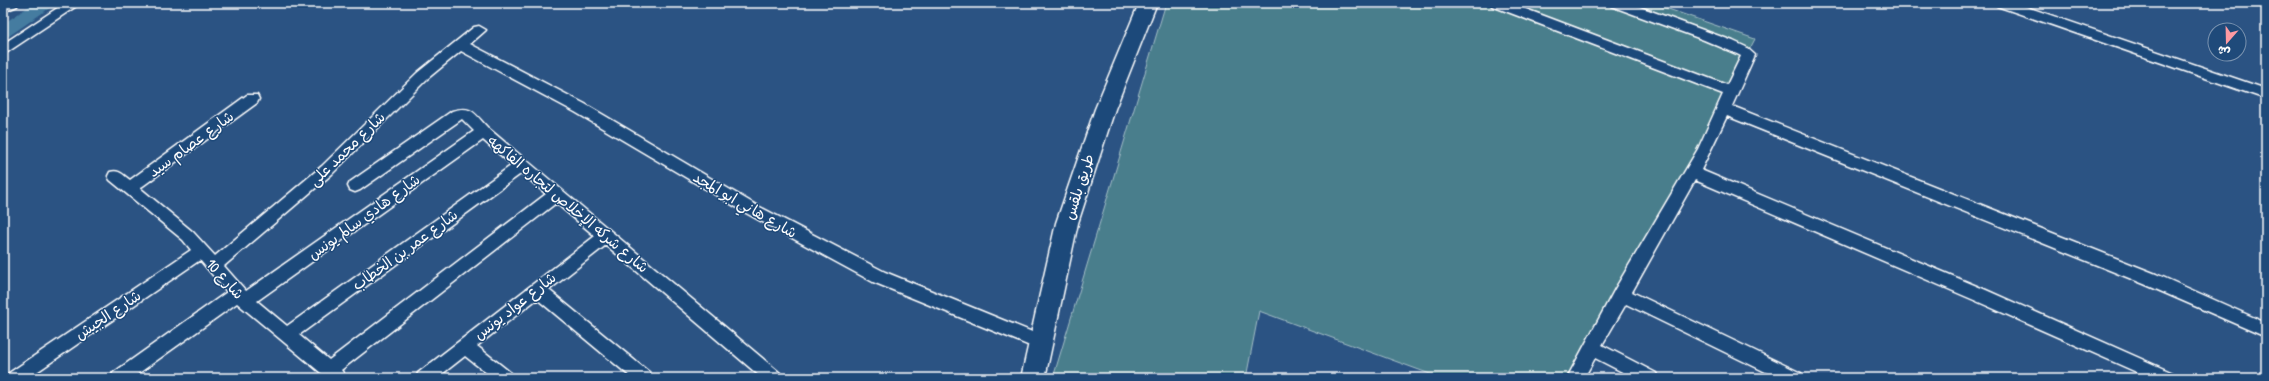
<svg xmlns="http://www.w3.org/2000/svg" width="2269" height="381" viewBox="0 0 2269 381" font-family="'Patrick Hand','Playpen Sans Arabic',sans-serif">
<rect width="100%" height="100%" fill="#2b5383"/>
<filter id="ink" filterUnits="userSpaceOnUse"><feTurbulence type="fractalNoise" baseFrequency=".025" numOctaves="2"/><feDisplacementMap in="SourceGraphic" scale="8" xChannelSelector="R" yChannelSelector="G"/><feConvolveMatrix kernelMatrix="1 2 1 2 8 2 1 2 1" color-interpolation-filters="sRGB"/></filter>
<g filter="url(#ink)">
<path fill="#497e8c" stroke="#a4bec6" d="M 1166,3 L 1651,3 L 1755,39 L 1577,378 L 1441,378 L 1259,311 L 1246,378 L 1053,378 Z"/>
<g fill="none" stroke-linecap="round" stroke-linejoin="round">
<path fill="#447ca0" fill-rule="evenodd" d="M 34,3 L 53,3 L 51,7 L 9,36 L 3,38 L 3,24 Z"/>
<defs>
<path id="minor" d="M 3,3 L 19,3 L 17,6 L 3,12 Z
M 65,3 L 81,3 L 3,55 L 3,44 Z
M 1490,3 L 1510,3 L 1727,85 L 1741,56 L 1737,54 L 1704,40 L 1611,6 L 1609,3 L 1629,3 L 1733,41 L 1746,47 L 1755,55 L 1732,106 L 2156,274 L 2266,323 L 2266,337 L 2144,284 L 1727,116 L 1701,170 L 1986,290 L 2173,373 L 2175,378 L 2150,378 L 1974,300 L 1695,180 L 1632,292 L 1801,373 L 1803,378 L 1778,378 L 1626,304 L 1602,345 L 1656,373 L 1658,378 L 1634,378 L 1595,358 L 1584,378 L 1567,378 L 1615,289 L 1698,149 L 1723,94 L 1492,6 Z
M 1995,3 L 2015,3 L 2266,89 L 2266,99 L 1997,6 Z
M 479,26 L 486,30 L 470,44 L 585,104 L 756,205 L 885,272 L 1047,338 L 1049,343 L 1047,348 L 1041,350 L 1035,348 L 873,282 L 746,213 L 575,112 L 461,51 L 427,79 L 332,174 L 224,266 L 246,291 L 474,131 L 462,119 L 360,190 L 355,192 L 350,190 L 348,186 L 350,182 L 452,111 C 473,105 474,114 488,128 L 780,373 L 782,378 L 762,378 L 606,245 L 549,290 L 650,373 L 652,378 L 632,378 L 537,299 L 477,346 L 511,373 L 513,378 L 493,378 L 465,356 L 437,378 L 416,378 L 418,373 L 595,236 L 556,203 L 341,370 L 347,378 L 327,378 L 237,303 L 132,378 L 111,378 L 113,373 L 227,292 L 200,260 L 28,378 L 7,378 L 9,373 L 191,250 L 183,240 L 110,180 L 108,176 L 110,172 C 119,169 123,175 130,180 L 247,95 L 257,95 L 259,99 L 257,103 L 140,188 L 193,232 L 215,256 L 322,166 L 417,73 L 474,27 ZM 483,140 L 512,165 L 287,326 L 257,301 ZM 522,173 L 546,194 L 329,360 L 299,335 Z"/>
<path id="secondary" d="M 1139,3 L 1157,3 L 1115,109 L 1078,223 L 1045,378 L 1021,378 L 1056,223 L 1095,109 Z"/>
</defs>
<use href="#minor" stroke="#fff" stroke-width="3"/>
<use href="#secondary" stroke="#fff" stroke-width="3"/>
<use href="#minor" fill="#1f4a7a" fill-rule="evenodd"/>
<use href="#secondary" fill="#1f4a7a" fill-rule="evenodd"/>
</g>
</g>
<g text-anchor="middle" stroke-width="3" stroke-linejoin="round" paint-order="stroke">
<g font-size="15" fill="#fff" stroke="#1f4a7a">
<text transform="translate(191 144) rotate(-36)" y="5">شارع عصام سيد</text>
<text transform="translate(347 149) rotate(-44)" y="5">شارع محمد على</text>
<text transform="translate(1079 187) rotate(-72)" y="5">طريق بلقس</text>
<text transform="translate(568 204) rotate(40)" y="5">شارع شركه الإخلاص لتجاره الفاكهه</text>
<text transform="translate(745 205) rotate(30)" y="5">شارع هاني ابو المجد</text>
<text transform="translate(364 217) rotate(-36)" y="5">شارع هادي سالم يونس</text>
<text transform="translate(405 250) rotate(-36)" y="5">شارع عمر بن الخطاب</text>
<text transform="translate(225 279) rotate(48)" y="5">شارع 10</text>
<text transform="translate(515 306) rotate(-38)" y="5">شارع عواد يونس</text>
<text transform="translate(108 315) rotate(-34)" y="5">شارع الجيش</text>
</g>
</g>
<rect width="2269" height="381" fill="none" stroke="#1f4a7a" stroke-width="16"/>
<rect x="8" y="8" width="2253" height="365" fill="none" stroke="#fff" stroke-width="1.5" filter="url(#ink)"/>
<g transform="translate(2227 42) rotate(200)"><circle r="19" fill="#1f4a7a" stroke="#7992af"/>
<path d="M0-3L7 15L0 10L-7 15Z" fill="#ff9aa2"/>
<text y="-6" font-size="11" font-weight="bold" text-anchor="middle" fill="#ffffff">ش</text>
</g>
</svg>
